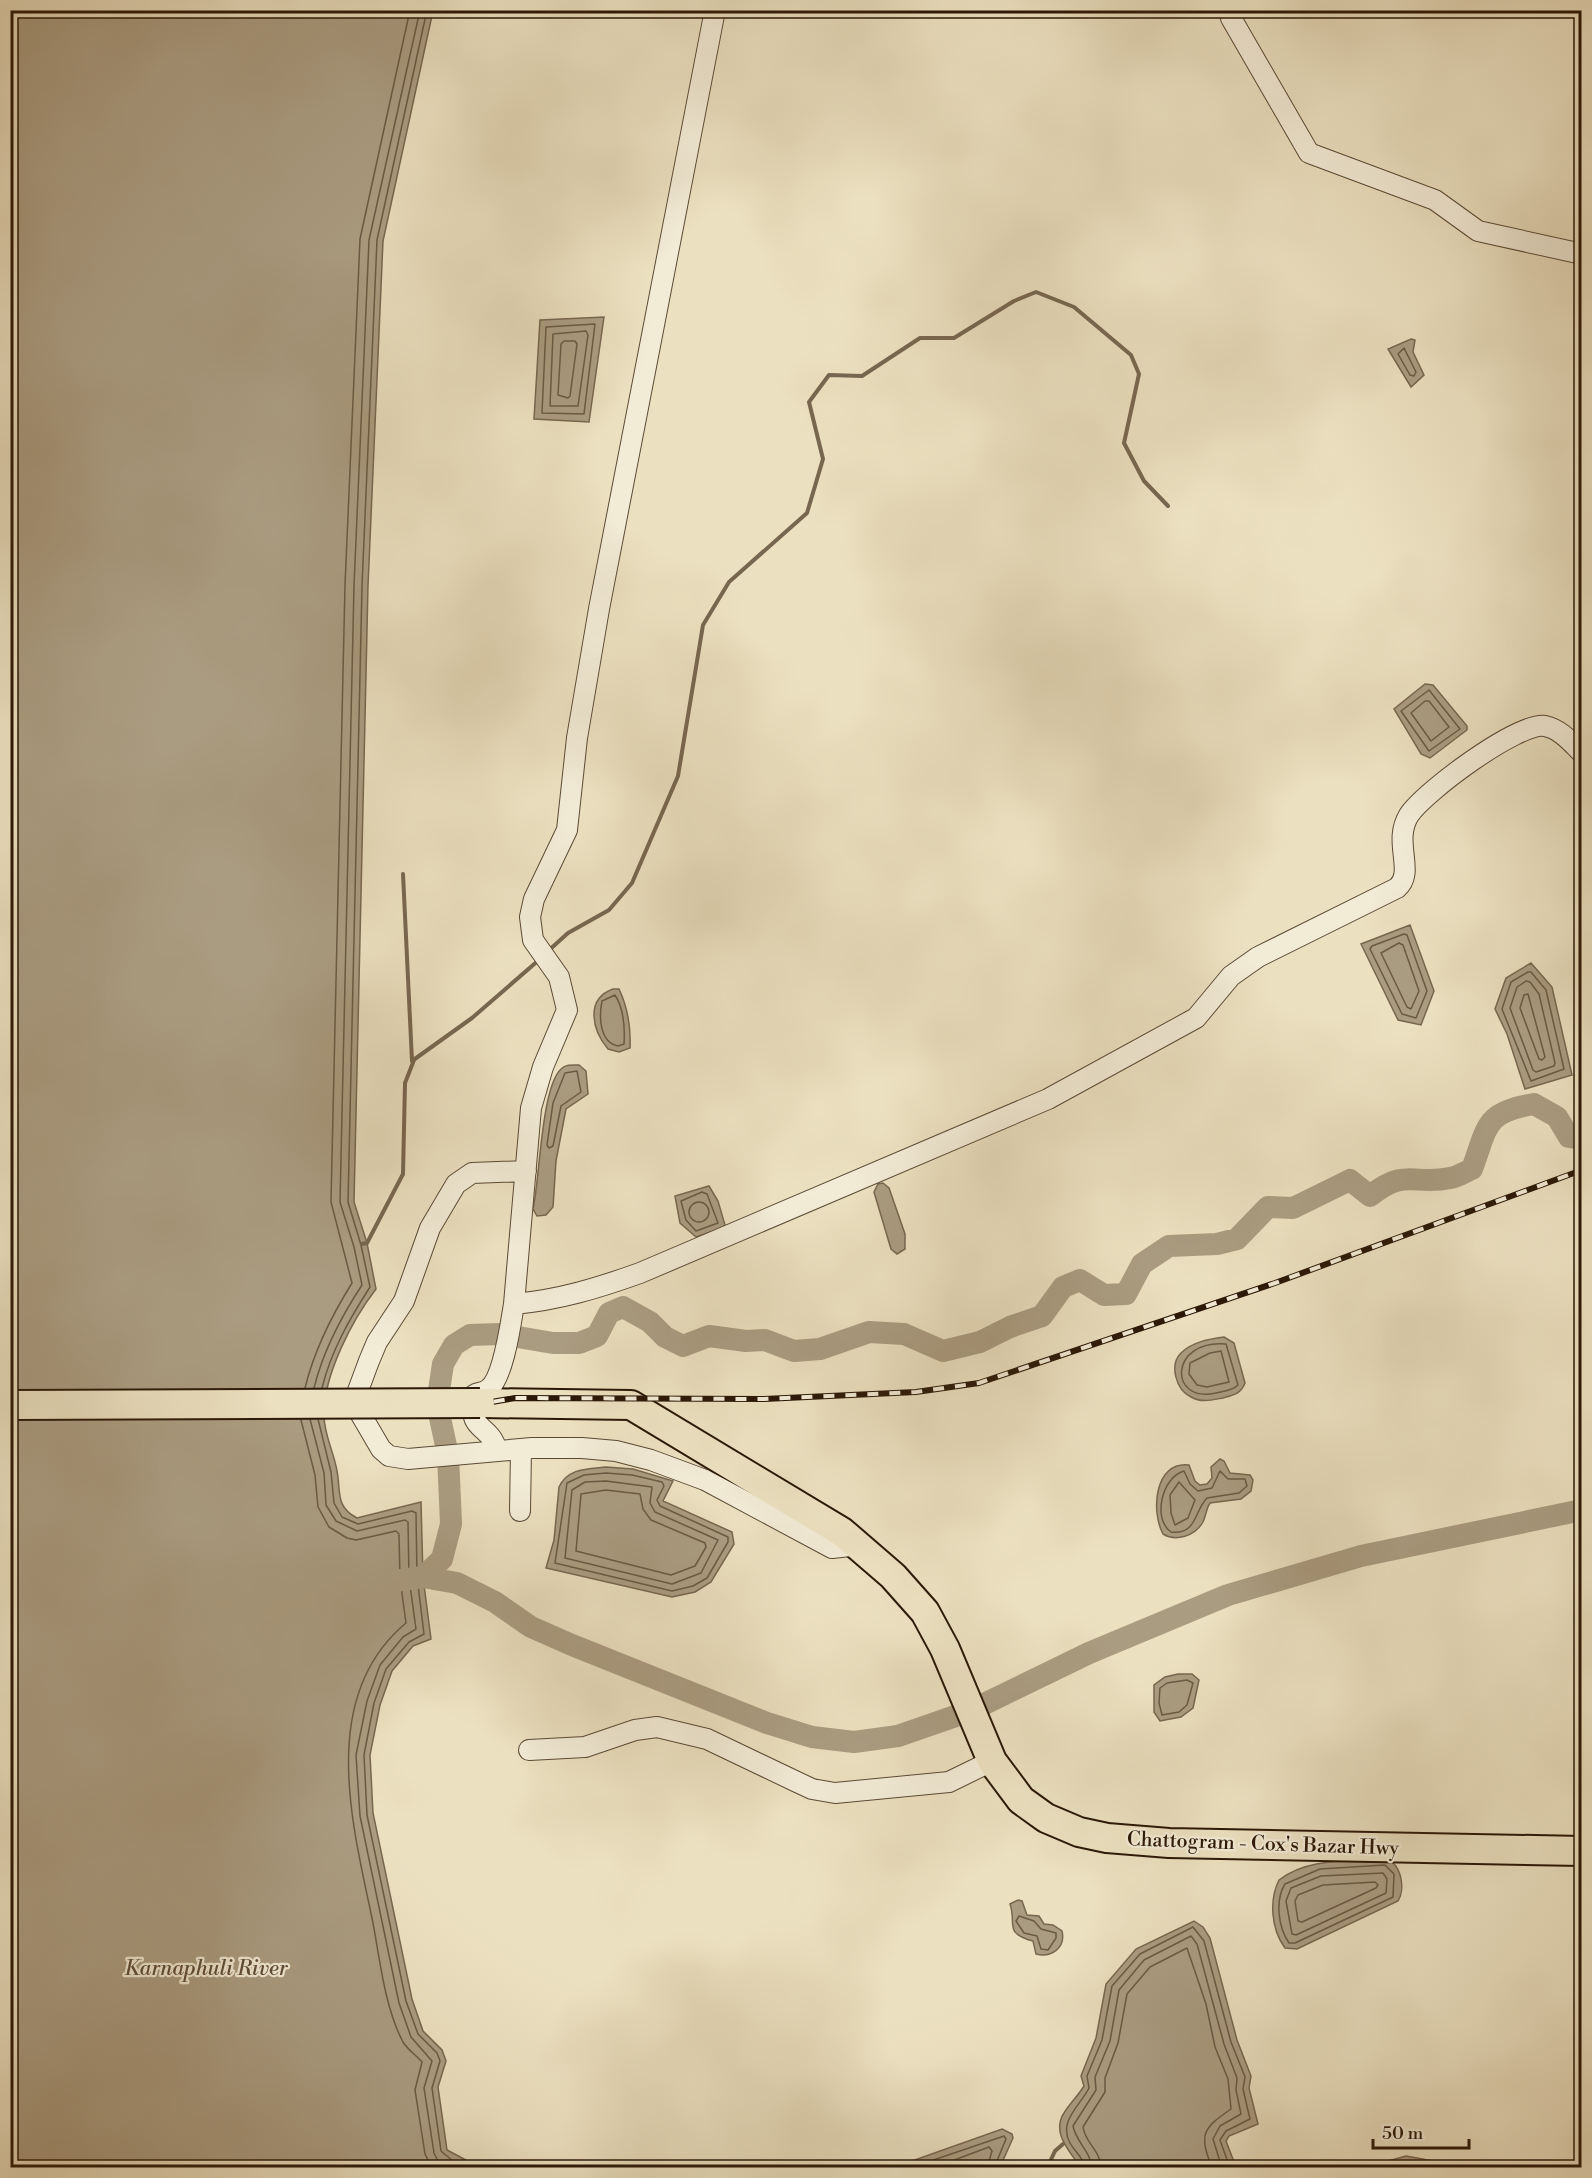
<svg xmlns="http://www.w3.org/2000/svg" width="1592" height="2178" viewBox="0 0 1592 2178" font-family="'Libre Bodoni',serif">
<rect width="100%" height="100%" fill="#ebe0c0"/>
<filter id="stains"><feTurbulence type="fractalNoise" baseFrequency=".00333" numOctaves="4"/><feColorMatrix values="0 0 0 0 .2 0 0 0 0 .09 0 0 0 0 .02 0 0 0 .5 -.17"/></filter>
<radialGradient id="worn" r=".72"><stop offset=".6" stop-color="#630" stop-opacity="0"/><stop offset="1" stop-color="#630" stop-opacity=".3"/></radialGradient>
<path fill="#aa9c81" stroke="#776750" stroke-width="1.5" d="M 11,11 L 433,11 L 383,241 L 368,586 L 354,1202 L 367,1243 L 376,1289 C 352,1320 323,1376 324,1416 C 324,1434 334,1453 337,1471 C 341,1491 335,1507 357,1518 L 421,1502 L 423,1577 L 431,1639 L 413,1646 L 392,1671 L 380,1705 L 370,1755 L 373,1813 L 412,1999 L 423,2031 L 442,2050 L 446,2061 L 438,2087 L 447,2150 L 479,2167 L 11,2168 Z
M 604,317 L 589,422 L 534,419 L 540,320 Z
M 1411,339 L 1415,340 L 1413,352 L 1424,375 L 1411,387 L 1388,349 Z
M 1425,684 L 1433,685 L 1467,726 L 1467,730 L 1430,758 L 1421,754 L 1394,709 Z
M 1410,925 L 1434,991 L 1421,1025 L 1398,1020 L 1361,944 Z
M 1531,963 L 1552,987 L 1572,1075 L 1525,1089 L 1507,1034 L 1495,1009 L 1506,978 Z
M 613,989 L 619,989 C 628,1008 631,1027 630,1048 L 619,1052 L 608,1049 C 592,1030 585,999 613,989 Z
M 579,1065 L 586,1071 L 588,1094 L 566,1109 L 556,1161 L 553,1207 L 546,1215 L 537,1216 L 533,1209 C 540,1179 541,1088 561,1069 C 566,1064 573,1065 579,1065 Z
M 883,1183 L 889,1188 L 905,1234 L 905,1249 L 897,1254 L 891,1249 L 874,1192 L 878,1184 Z
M 709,1186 L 718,1201 L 725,1225 L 723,1228 L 696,1237 L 680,1223 L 675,1196 Z
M 1224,1337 L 1234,1343 L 1245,1383 C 1241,1394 1233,1395 1223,1398 C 1212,1400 1201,1403 1191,1397 C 1176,1390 1169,1365 1181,1353 C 1192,1342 1209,1339 1224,1337 Z
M 1220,1459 L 1224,1461 L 1230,1473 L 1250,1475 L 1253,1480 L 1251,1491 L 1241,1499 L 1210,1503 C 1206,1509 1206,1516 1203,1522 C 1195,1536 1176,1542 1163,1534 C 1151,1512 1154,1461 1189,1465 L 1195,1481 L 1200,1485 L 1207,1484 L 1212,1478 L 1211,1467 Z
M 606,1467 L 633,1469 L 673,1481 L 663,1501 L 732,1532 L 734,1544 L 711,1582 L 695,1592 L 672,1597 L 546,1568 L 554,1540 L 559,1487 C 568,1468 587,1469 606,1467 Z
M 1178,1674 L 1192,1674 L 1199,1680 L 1193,1708 L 1181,1717 L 1160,1721 L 1154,1712 L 1154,1685 L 1165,1677 Z
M 1385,1859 C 1401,1862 1406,1889 1398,1901 L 1297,1949 L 1285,1948 C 1271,1929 1269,1900 1279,1880 C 1309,1857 1349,1862 1385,1859 Z
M 1018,1900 L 1022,1901 L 1027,1915 L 1039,1916 L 1044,1924 L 1053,1925 L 1062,1931 C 1066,1948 1051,1958 1036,1954 L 1033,1941 C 1003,1933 1017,1924 1010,1904 Z
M 1194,1921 L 1203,1927 L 1210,1938 L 1237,2040 L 1251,2076 L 1249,2088 L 1258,2124 L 1229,2136 L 1226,2141 L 1236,2167 L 1080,2167 C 1070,2151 1051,2133 1064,2113 C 1070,2103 1078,2096 1084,2086 L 1081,2076 L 1096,2038 L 1106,1984 L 1136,1949 Z
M 1002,2129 L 1012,2134 L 1013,2138 L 1000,2167 L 895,2167 Z
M 1406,2156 L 1467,2167 L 1469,2167 L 1366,2167 Z"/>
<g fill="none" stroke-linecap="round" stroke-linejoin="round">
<path stroke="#6a5a44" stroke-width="1.5" d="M 595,324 L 584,414 L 542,413 L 546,327 Z
M 586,331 L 588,335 L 578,406 L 550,406 L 553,334 Z
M 564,341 L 575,341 L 577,344 L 570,396 L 568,398 L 558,395 L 561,344 Z
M 1404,348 L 1416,372 L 1414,376 L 1410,375 L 1398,354 Z
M 1429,690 L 1460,729 L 1429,751 L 1401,711 Z
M 1425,701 L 1429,701 L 1449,727 L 1431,741 L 1411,713 Z
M 1404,934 L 1407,935 L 1427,991 L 1416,1018 L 1402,1014 L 1370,949 L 1372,946 Z
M 1399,943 L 1403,945 L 1419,991 L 1411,1009 L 1407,1007 L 1381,953 Z
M 1528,972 L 1531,972 L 1546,990 L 1564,1069 L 1531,1081 L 1502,1009 L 1511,982 Z
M 1526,981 L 1530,982 L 1539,994 L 1555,1063 L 1554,1066 L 1536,1072 L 1533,1070 L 1510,1008 L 1517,987 Z
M 1528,994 L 1545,1057 L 1542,1060 L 1539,1059 L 1520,1008 L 1524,995 Z
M 615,995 C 624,1009 625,1028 624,1044 L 618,1046 C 599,1042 599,1016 602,1001 Z
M 577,1071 L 581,1092 L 561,1106 L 553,1146 L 549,1148 L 547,1145 L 553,1103 L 565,1073 Z
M 702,1192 L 707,1194 L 718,1223 L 696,1231 L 686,1220 L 681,1201 Z
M689 1212a10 10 0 1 1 20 0a10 10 0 1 1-20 0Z
M 1226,1344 L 1238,1385 C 1232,1391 1224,1391 1216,1393 C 1168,1404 1169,1339 1226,1344 Z
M 1221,1351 L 1229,1382 L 1207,1387 L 1197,1385 L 1189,1374 L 1190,1363 L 1210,1353 Z
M 305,1388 C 314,1351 332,1315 352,1283 L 331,1202 L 345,585 L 360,239 L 410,10
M 314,1388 C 323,1351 341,1317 362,1285 L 354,1247 L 340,1202 L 354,586 L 369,240 L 420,10
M 322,1388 C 331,1351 350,1318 370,1287 L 361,1245 L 348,1202 L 362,586 L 377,240 L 427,10
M 310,1419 L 324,1473 L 326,1505 L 336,1521 L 357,1531 L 405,1520 L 408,1522 L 409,1578 L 416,1629 L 403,1637 L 380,1665 L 367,1701 L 356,1755 L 360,1816 L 399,2003 L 411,2037 L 432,2061 L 424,2088 L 434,2153 L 438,2161 L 448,2168
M 318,1419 L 331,1472 L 334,1503 L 342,1517 L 358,1524 L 412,1511 L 416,1513 L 417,1577 L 424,1634 L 409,1642 L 386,1669 L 374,1703 L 364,1755 L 367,1815 L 406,2001 L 418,2034 L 437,2053 L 440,2061 L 432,2088 L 441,2151 L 454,2162 L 466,2168
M 301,1420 L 315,1475 L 318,1507 L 329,1527 L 347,1538 L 356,1540 L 396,1531 L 399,1534 L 400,1579 L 406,1623 C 318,1696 352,1823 372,1918 C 380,1958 384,2006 403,2042 C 408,2050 416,2055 422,2062 L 415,2090 L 425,2154 L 432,2168
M 1184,1471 L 1190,1484 L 1198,1491 L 1212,1488 L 1220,1471 L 1228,1479 L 1245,1479 L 1247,1486 L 1239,1493 L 1207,1498 C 1194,1511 1197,1535 1171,1532 C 1152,1519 1162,1477 1184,1471 Z
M 606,1473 L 632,1475 L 662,1482 L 664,1486 L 657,1500 L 660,1506 L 728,1537 L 728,1542 L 707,1578 L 693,1586 L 672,1591 L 555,1563 L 567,1483 L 584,1475 Z
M 606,1481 L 652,1487 L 650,1503 L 655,1512 L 718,1540 L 701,1573 L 672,1584 L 565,1558 L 572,1490 L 585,1482 Z
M 1179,1482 L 1195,1500 L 1188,1518 L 1175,1525 L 1171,1513 L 1170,1495 Z
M 606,1490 L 640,1494 L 643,1509 L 651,1520 L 705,1543 L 706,1547 L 695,1566 L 671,1575 L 576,1551 L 581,1494 Z
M 1187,1680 L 1193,1683 L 1187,1705 L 1179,1712 L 1162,1715 L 1159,1703 L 1160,1688 L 1167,1683 Z
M 1385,1865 L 1394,1874 L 1393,1897 L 1295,1943 L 1289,1943 C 1278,1927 1275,1900 1285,1884 L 1320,1869 Z
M 1383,1873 L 1387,1879 L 1386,1893 L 1296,1935 L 1292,1934 L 1286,1901 L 1291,1888 L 1321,1876 Z
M 1375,1882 L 1378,1885 L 1376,1888 L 1302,1922 L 1298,1921 L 1295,1901 L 1298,1895 L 1323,1885 Z
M 1019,1916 L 1034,1921 L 1041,1929 L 1056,1933 L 1056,1938 L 1048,1950 L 1041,1949 L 1037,1936 L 1024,1933 L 1016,1921 Z
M 910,2168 L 1004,2136 L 1006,2139 L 994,2168
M 933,2168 L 989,2147 L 992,2151 L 987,2168
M 1085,2168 C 1084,2158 1075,2152 1070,2143 C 1058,2121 1080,2106 1089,2088 L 1087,2076 L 1102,2040 L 1112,1986 L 1140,1954 L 1193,1927 L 1204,1941 L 1231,2042 L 1245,2077 L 1243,2089 L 1250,2119 L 1226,2131 L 1220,2140 L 1230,2168
M 1092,2168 C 1091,2152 1076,2142 1073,2126 L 1096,2090 L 1095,2077 L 1110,2041 L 1119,1990 L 1144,1960 L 1191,1936 L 1197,1944 L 1224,2044 L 1237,2078 L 1236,2090 L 1241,2114 L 1220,2126 L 1213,2139 L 1222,2168
M 1101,2168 C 1101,2151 1085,2143 1083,2127 L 1105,2092 L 1105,2078 L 1118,2043 L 1127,1994 L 1150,1967 L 1187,1948 L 1206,2004 L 1215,2047 L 1228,2079 L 1231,2109 C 1202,2129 1199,2134 1212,2168"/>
<path stroke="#776750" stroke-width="4" d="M 403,874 L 412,1061
M 547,952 L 568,933 L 609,910 L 632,883 L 678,776 L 703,625 L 729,582 L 807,513 L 823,459 L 809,402 L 829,375 L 862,376 L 920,338 L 954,338 L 1014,301 L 1036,292 L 1074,307 L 1131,355 L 1139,374 L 1124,443 L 1144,481 L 1168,506
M 362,1244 L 367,1243 L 403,1174 L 405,1083 L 414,1060 L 412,1061 L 472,1018 L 540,959
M 1047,2168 L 1055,2151 L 1063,2144"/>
<path stroke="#aa9c81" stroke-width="22" d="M 423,1577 L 442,1559 L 451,1524 L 448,1455 L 437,1404 L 443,1364 L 454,1345 L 470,1335 L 500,1334 L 553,1343 L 579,1343 L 597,1336 L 609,1313 L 623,1307 L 650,1322 L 665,1337 L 683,1346 L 709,1336 L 746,1341 L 765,1340 L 794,1351 L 820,1349 L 869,1332 L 904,1334 L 943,1351 L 980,1342 L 1010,1327 L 1042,1316 L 1063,1287 L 1080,1280 L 1104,1295 L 1126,1294 L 1142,1264 L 1169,1246 L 1217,1244 L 1237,1239 L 1268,1207 L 1293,1208 L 1350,1180 L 1370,1196 C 1406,1167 1414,1186 1450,1178 C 1457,1177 1465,1172 1472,1169 C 1488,1126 1484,1112 1534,1104 L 1557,1117 L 1569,1137 L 1582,1139
M 394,1581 L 423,1577 L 457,1583 L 495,1602 L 531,1627 L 572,1645 L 767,1723 L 812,1737 L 854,1742 L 898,1736 L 970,1711 L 1089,1653 L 1228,1595 L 1361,1556 L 1582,1510"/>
<defs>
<path id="minor" d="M 1231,18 L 1309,153 L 1435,200 L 1478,231 L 1582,254
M 526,1171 L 472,1173 L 456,1184 L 430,1228 L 404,1301 L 377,1342 L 369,1361 L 356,1396 L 357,1408 L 381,1449 L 389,1456 L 408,1459 L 532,1448 L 582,1448 L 616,1451 L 651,1460 L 705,1480 L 832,1548 L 859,1545
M 514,1304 L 531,1108 L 543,1067 L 567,1010 L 559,977 L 533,940 L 530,917 L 534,899 L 567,830 L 577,738 L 599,609 L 715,10
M 497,1451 C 490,1422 467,1434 474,1395 C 478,1392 483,1393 487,1390 C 503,1381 511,1322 514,1304 C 559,1300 598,1288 640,1273 L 1048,1099 L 1196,1018 L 1231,976 L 1258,957 L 1397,888 C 1416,872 1392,842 1409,815 C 1424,792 1518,722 1545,726 C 1560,729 1571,742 1582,753
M 520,1511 L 521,1449
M 529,1750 L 585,1747 L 635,1730 L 657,1727 L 707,1739 L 797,1782 L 812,1789 L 835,1793 L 949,1782 L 992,1761"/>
<path id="highway" d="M 480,1403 L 631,1405 L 842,1532 L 893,1576 L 925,1612 L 945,1649 L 992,1761 L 1021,1800 L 1046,1818 L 1079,1832 L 1107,1838 L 1169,1843 L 1582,1851"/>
</defs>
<use href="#minor" stroke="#5b4a35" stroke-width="22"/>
<use href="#highway" stroke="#2b1807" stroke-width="32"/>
<use href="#minor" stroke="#f2ebd6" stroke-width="20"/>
<use href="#highway" stroke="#ebe0c0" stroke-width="28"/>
<defs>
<path id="rail" d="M 10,1408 L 480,1404 L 515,1398 L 764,1399 L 916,1392 L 979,1383 L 1275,1283 L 1582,1170"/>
</defs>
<use href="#rail" stroke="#2b1807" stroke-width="6"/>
<use href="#rail" stroke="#f2ebd6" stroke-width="4" stroke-dasharray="11" stroke-linecap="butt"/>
<defs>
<path id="highway-bridge" d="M 10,1405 L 480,1403"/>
</defs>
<use href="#highway-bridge" stroke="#2b1807" stroke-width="32" stroke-linecap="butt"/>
<use href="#highway-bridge" stroke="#ebe0c0" stroke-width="28"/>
</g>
<g text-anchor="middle" stroke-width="4.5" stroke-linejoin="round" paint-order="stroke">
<g font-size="20" fill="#2b1807" stroke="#f2ebd6">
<text transform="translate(1263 1843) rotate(2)" y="7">Chattogram - Cox's Bazar Hwy</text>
</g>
<g font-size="21" font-style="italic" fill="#5e4d38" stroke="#f2ebd6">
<text x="206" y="1975">Karnaphuli River</text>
</g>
</g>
<rect width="1592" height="2178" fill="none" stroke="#ebe0c0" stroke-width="36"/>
<rect x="12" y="12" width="1568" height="2154" fill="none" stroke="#2b1807" stroke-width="3"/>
<rect x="18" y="18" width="1556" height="2142" fill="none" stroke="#2b1807" stroke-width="1.5"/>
<path d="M1373 2139v9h96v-9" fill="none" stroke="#2b1807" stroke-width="3"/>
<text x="1382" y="2139" font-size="18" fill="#2b1807" stroke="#f2ebd6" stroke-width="4.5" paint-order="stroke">50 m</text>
<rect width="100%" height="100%" filter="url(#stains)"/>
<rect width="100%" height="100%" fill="url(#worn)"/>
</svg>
